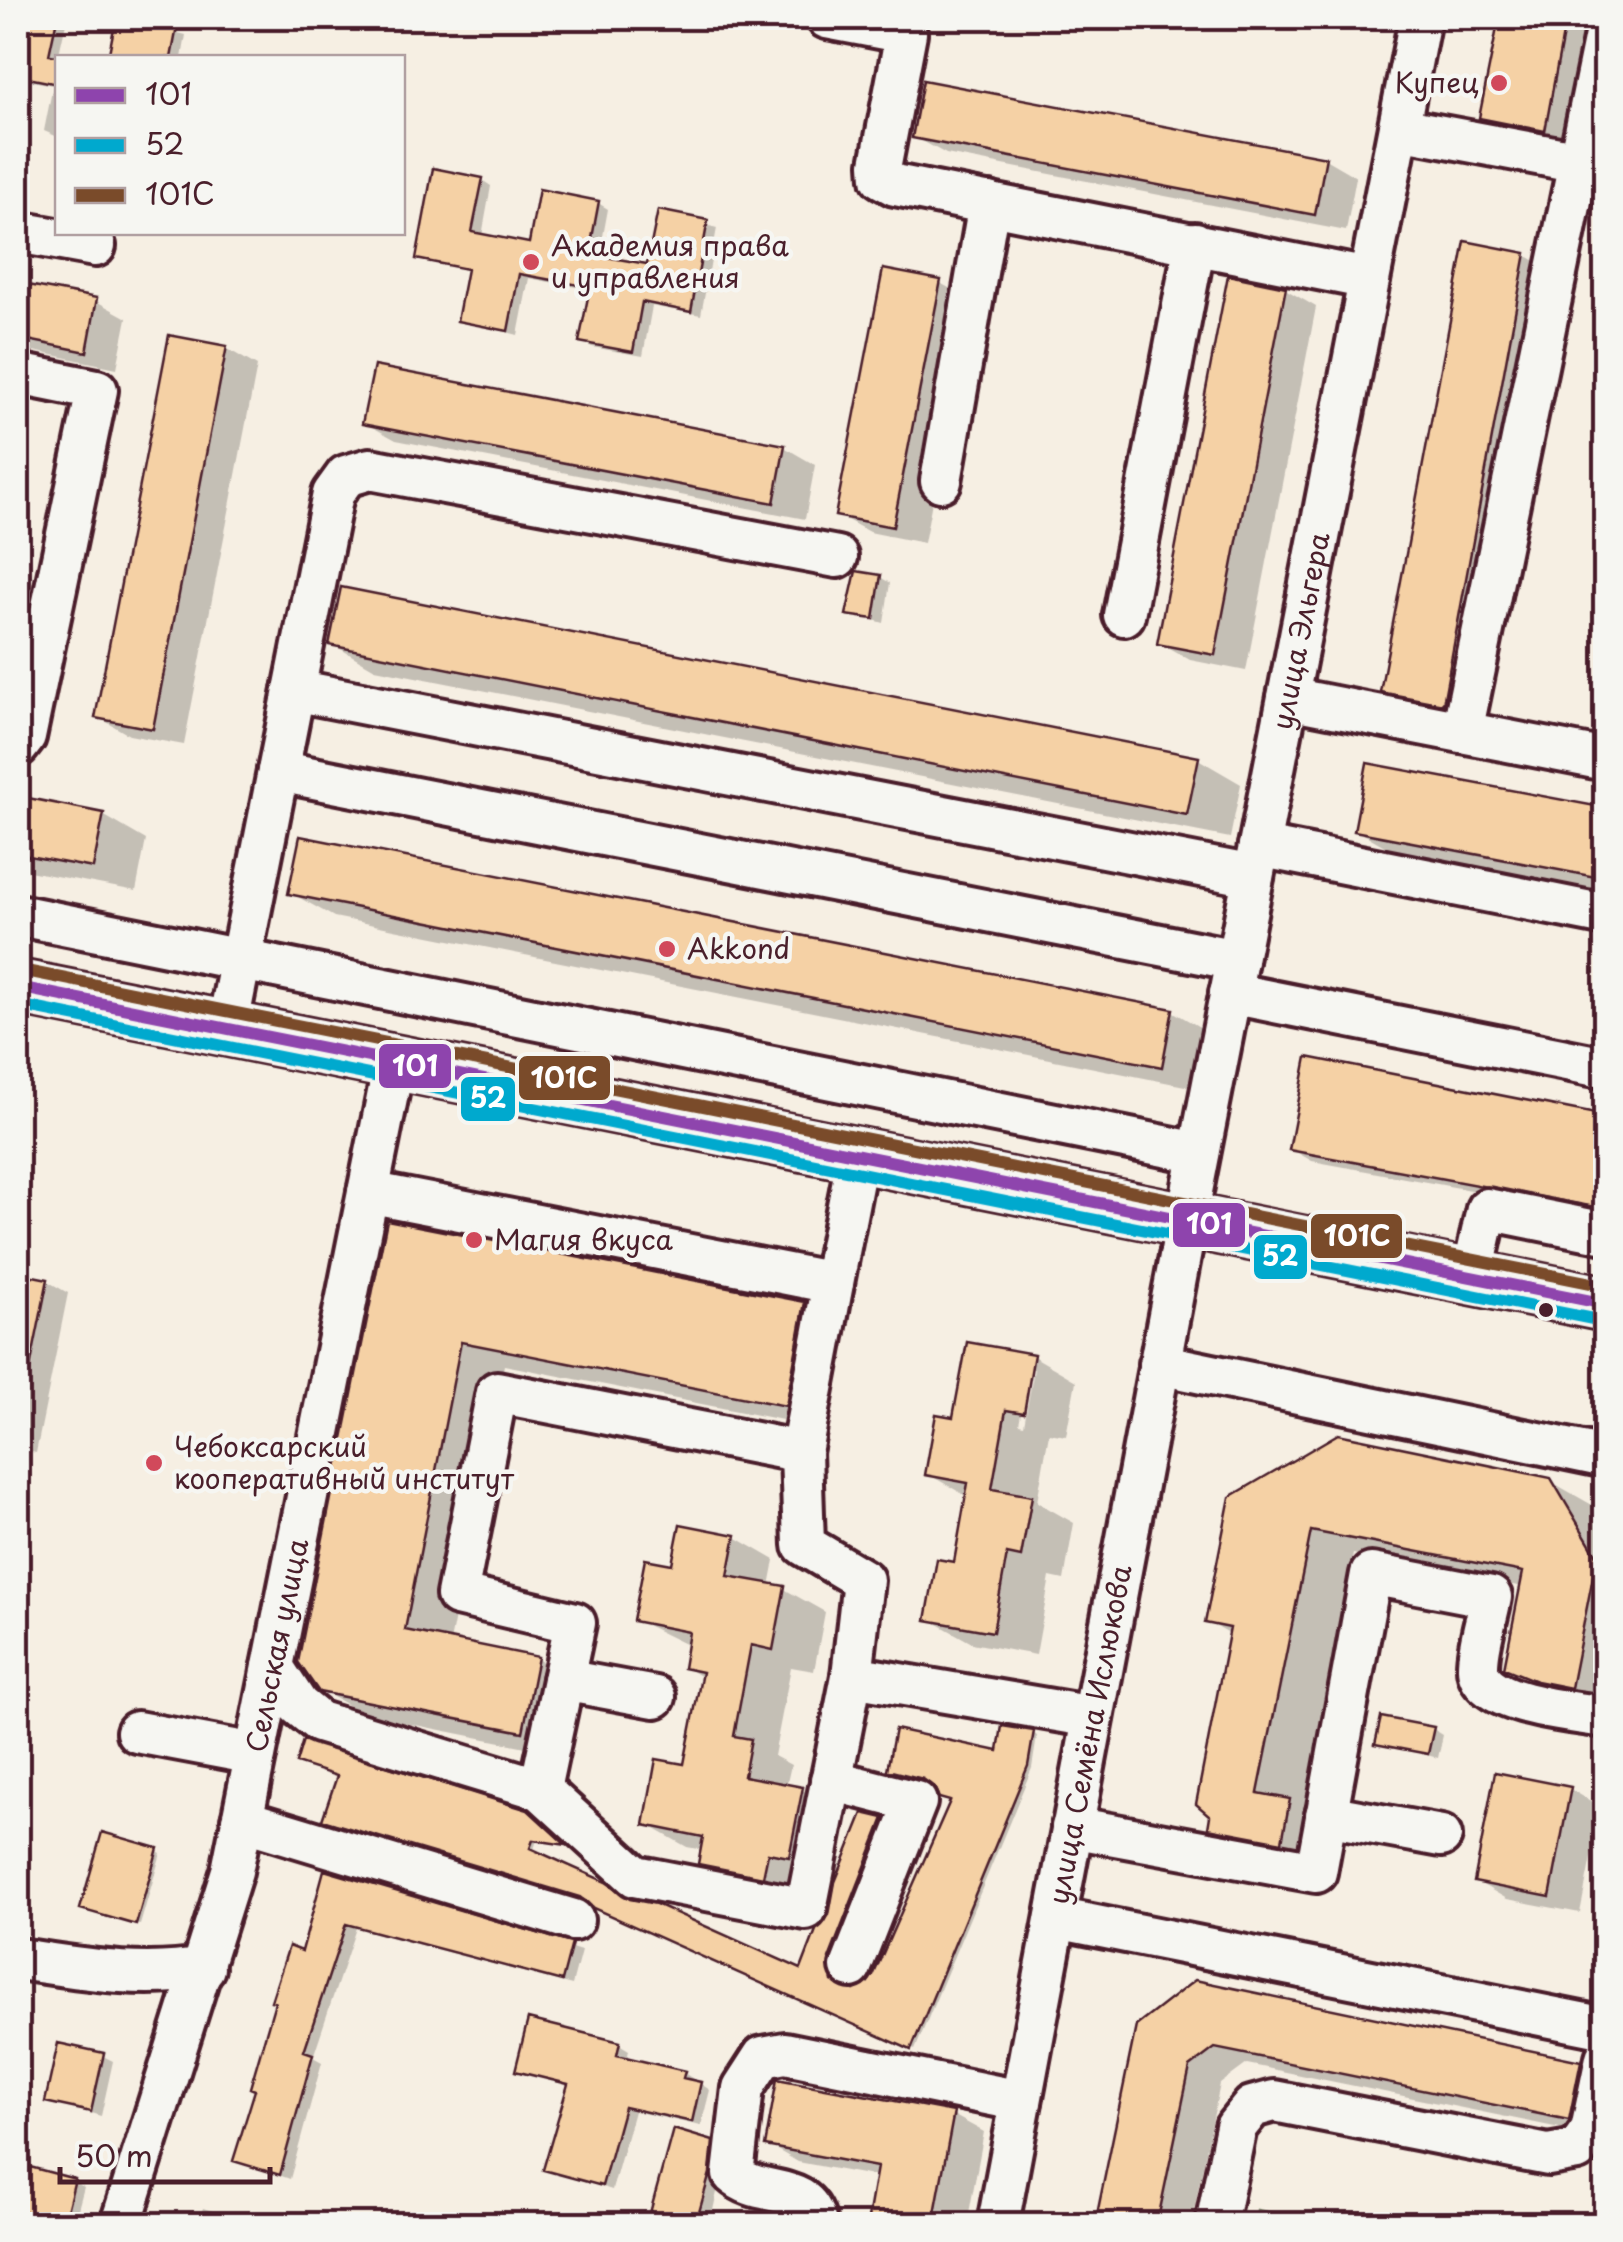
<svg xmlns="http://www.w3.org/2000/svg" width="1623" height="2242" viewBox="0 0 1623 2242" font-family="'Playpen Sans',sans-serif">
<rect width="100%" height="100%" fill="#f6efe3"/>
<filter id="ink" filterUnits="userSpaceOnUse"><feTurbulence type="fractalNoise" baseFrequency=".01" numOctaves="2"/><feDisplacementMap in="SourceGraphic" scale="20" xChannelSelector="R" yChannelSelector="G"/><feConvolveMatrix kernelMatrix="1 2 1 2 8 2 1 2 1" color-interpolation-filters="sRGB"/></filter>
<g filter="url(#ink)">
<path fill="#b3f0b6" stroke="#7e8870" stroke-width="2.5" d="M 1257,2210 L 1329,2224 L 1254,2224 Z"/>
<path fill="#0003" fill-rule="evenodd" d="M 18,18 L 67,18 L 58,58 L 58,137 L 44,131 L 53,85 L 18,78 Z
M 119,18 L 186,35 L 182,58 L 111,58 Z
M 1501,18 L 1599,18 L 1574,146 L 1511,134 L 1482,117 Z
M 915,137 L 1325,159 L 1356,177 L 1346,231 L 946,154 Z
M 482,180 L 491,186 L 482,236 L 531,246 L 598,203 L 608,209 L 599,258 L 649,267 L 660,213 L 717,228 L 701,315 L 652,306 L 643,356 L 592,347 L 582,341 L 592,290 L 529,278 L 518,335 L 460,320 L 469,271 L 418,258 Z
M 1525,255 L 1556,273 L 1474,720 L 1414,708 L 1383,690 Z
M 940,283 L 971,300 L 924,543 L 869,532 L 838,515 Z
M 18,285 L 96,301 L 127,318 L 117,368 L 18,348 Z
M 1285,289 L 1316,307 L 1246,671 L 1190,660 L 1160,643 Z
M 226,348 L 257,366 L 184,745 L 129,735 L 98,717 Z
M 365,423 L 784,447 L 815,465 L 805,519 L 396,440 Z
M 880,577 L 890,583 L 884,623 L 849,613 Z
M 332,644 L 1198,759 L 1241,784 L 1230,838 L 375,669 Z
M 18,799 L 103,815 L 146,840 L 136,891 L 18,869 Z
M 1606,811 L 1606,894 L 1400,855 L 1357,830 Z
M 291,893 L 1172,1011 L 1215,1036 L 1205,1090 L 334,917 Z
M 1606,1118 L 1606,1215 L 1312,1161 L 1291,1149 Z
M 389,1223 L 804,1304 L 847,1329 L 828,1429 L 504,1365 L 450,1642 L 537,1659 L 580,1684 L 566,1755 L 365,1715 L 321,1690 Z
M 18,1275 L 47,1281 L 68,1293 L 36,1453 L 18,1449 Z
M 1033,1356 L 1076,1381 L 1066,1436 L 1049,1433 L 1037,1502 L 1074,1523 L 1064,1580 L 1050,1577 L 1036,1655 L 972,1643 L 929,1619 L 956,1565 L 968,1497 L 928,1474 ZM 1029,1369 L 1034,1369 L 1024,1425 L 1019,1424 Z
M 1550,1481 L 1594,1506 L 1606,1525 L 1606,1709 L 1550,1691 L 1507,1666 L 1523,1587 L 1353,1554 L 1303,1810 L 1332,1827 L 1325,1865 L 1254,1851 L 1211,1827 L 1231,1635 L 1208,1622 L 1232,1498 Z
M 735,1537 L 775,1560 L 770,1586 L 784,1589 L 825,1612 L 814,1671 L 791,1667 L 774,1756 L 791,1765 L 786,1787 L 802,1790 L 842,1813 L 804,1898 L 741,1886 L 701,1863 L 703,1850 L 687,1847 L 646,1824 L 686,1767 L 703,1678 L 685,1667 L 689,1646 L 636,1620 L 674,1567 Z
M 1433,1729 L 1443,1735 L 1438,1758 L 1378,1742 Z
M 1033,1733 L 1037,1736 L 1032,1768 L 915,2050 L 587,1898 L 340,1775 L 537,1840 L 533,1852 L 630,1902 L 802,1972 L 831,1916 L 865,1816 L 883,1821 L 887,1823 L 832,1962 L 835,1985 L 854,1993 L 875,1977 L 1000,1754 Z
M 1570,1789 L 1601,1807 L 1580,1913 L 1507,1899 L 1476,1881 Z
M 157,1851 L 161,1853 L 140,1925 L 87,1910 Z
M 326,1873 L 581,1951 L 572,1985 L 356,1928 L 313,2057 L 322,2062 L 290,2179 L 236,2160 L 304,1954 Z
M 1138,2028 L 1580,2064 L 1606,2078 L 1599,2136 L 1247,2064 L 1220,2084 L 1191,2224 L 1098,2224 Z
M 619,2044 L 629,2050 L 627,2060 L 684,2073 L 710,2090 L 701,2126 L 634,2111 L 612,2190 L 546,2169 L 570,2086 L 518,2070 Z
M 103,2056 L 113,2061 L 101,2116 L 48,2101 Z
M 953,2115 L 984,2132 L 967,2224 L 869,2224 L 878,2177 L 798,2162 L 767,2144 Z
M 675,2133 L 726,2151 L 710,2224 L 649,2224 Z
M 74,2182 L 84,2187 L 74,2224 L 22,2209 Z
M 203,2208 L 253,2224 L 197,2224 Z"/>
<path fill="#f5d1a5" stroke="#4a1f2b" stroke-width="2.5" d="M 18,18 L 57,18 L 49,55 L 58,56 L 58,84 L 18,76 Z
M 116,18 L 177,27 L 171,58 L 108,58 Z
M 1499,18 L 1566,18 L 1545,131 L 1479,118 Z
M 923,80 L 1326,157 L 1315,215 L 912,138 Z
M 433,168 L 483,178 L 472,232 L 529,243 L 539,189 L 599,201 L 589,254 L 647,264 L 658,210 L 708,220 L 691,312 L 642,302 L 633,352 L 579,342 L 590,287 L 519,274 L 508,331 L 457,321 L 467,269 L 416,259 Z
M 1465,241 L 1526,253 L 1443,704 L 1380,692 Z
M 883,269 L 941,280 L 893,527 L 835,516 Z
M 1228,275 L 1286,287 L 1215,655 L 1157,644 Z
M 18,283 L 97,298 L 87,352 L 18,338 Z
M 169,335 L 227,346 L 153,729 L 95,718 Z
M 374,366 L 785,445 L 774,503 L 362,424 Z
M 856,571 L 881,575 L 874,619 L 846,615 Z
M 341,587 L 1199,757 L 1187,815 L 329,645 Z
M 1367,763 L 1606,808 L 1606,879 L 1354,831 Z
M 18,796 L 104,813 L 93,868 L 18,854 Z
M 300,836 L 1173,1009 L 1162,1067 L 288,894 Z
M 1307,1057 L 1606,1116 L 1606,1209 L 1289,1150 Z
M 387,1220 L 805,1302 L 786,1406 L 461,1342 L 405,1630 L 538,1657 L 523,1732 L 319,1692 L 298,1662 Z
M 18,1273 L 48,1279 L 28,1378 L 18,1377 Z
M 967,1342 L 1034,1354 L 1024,1413 L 1006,1410 L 992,1489 L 1032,1496 L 1021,1557 L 1007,1554 L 993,1632 L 926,1620 L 937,1559 L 954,1562 L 968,1483 L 925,1475 L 936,1414 L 953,1417 Z
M 1338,1434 L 1551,1478 L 1597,1556 L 1571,1688 L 1536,1681 L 1504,1668 L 1523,1572 L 1311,1531 L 1258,1793 L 1290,1799 L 1282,1842 L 1208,1828 L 1210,1816 L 1196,1804 L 1230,1628 L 1205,1623 L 1230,1497 Z
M 680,1524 L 736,1535 L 728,1576 L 785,1586 L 773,1650 L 751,1645 L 734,1736 L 751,1739 L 744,1776 L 803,1787 L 789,1857 L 768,1853 L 763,1877 L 698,1864 L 703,1837 L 644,1825 L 656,1759 L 684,1764 L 702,1672 L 683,1668 L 689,1632 L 633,1621 L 645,1559 L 672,1564 Z
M 1381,1717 L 1434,1727 L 1428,1754 L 1375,1744 Z
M 1002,1726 L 1034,1731 L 1028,1766 L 911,2050 L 593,1908 L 580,1897 L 322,1820 L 337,1776 L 296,1763 L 303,1740 L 528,1810 L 566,1845 L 533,1840 L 530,1848 L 606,1882 L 630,1899 L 656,1904 L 801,1969 L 816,1930 L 829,1915 L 835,1882 L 863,1813 L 884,1818 L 829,1959 L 832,1981 L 854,1990 L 873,1976 L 950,1801 L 939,1798 L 934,1787 L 923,1779 L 887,1770 L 895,1729 L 998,1751 Z
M 1495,1772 L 1571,1787 L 1550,1897 L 1474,1882 Z
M 102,1832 L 158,1848 L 136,1925 L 80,1909 Z
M 324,1870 L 572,1943 L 562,1981 L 346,1924 L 304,2051 L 313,2054 L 280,2175 L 233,2161 L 255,2090 L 250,2088 L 275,2002 L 271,2001 L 289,1946 L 302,1951 Z
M 1195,1980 L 1581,2061 L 1569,2120 L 1215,2048 L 1190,2067 L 1157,2224 L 1095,2224 L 1136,2026 Z
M 528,2019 L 620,2042 L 617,2055 L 685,2071 L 683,2078 L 701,2082 L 692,2122 L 624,2107 L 602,2186 L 543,2170 L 568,2084 L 515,2071 Z
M 58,2043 L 104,2053 L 91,2112 L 45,2102 Z
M 777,2079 L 954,2112 L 933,2224 L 867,2224 L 877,2167 L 765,2146 Z
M 673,2129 L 713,2141 L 710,2173 L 696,2223 L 679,2219 L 678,2224 L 647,2224 Z
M 30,2167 L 75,2179 L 64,2223 L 19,2210 Z"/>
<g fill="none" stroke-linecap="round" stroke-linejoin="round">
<defs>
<g id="minor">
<path d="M 827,18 L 906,33 L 881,164 L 882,178 L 895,185 L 1369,279"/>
<path d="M 1399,128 L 1580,162"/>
<path d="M 18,232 L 95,246"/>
<path d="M 18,374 L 97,390 L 25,737 L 18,746"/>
<path d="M 941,481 L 989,203"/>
<path d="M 1124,615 L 1195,243"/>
<path d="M 294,690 L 1253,876"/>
<path d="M 1288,698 L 1462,732 L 1606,30"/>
<path d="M 1462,732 L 1606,760"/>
<path d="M 278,771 L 1237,960"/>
<path d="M 1259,846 L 1606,915"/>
<path d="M 18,915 L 1199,1153"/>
<path d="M 1230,993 L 1606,1068"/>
<path d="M 227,1029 L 333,494 L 346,476 L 370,469 L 837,557"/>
<path d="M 368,1192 L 833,1283 L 853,1180"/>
<path id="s1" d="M 1186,1222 L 1420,18"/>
<path d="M 1472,1278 L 1487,1209 L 1606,1233"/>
<path d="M 833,1283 L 801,1452 L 804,1545 L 863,1580 L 852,1676 L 1093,1717"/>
<path d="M 1159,1364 L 1606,1457"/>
<path d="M 273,1667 L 298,1705 L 319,1722 L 540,1789 L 563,1680 L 655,1697"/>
<path d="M 563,1680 L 575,1623 L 457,1595 L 497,1392 L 801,1452"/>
<path d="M 137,1732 L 255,1754"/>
<path d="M 831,1780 L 916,1802 L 851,1967"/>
<path d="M 540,1789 L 635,1876 L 806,1909 L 852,1676"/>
<path d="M 1326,1815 L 1441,1836"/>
<path d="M 242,1820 L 573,1920"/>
<path d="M 1072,1827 L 1316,1872 L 1371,1574 L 1491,1597 C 1487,1619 1478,1644 1478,1666 C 1477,1705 1575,1712 1606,1717"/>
<path d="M 1056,1918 L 1606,2028"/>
<path d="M 18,1959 C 80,1968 142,1980 204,1968"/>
<path id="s2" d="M 121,2224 L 232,1871 L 389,1088"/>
<path d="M 816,2224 C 807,2180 760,2199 733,2174 L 743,2088 L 763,2057 L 785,2053 L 1021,2101"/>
<path id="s3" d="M 998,2224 L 1182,1246"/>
<path d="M 1216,2224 L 1236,2127 L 1252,2107 L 1274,2101 L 1548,2155 L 1577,2150 L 1591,2130 L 1606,2058"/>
</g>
<path id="major" d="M 18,987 L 1606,1304"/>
</defs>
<use href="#minor" stroke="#4a1f2b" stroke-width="48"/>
<use href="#major" stroke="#4a1f2b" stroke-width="60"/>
<use href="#minor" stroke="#f6f6f2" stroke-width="40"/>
<use href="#major" stroke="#f6f6f2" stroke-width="52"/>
<defs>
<path id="bus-1" d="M 18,987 L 1606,1304"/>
<path id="bus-2" d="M 18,1005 L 1603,1321"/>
<path id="bus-3" d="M 21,970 L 1606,1286"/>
</defs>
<use href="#bus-1" stroke="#f6f6f2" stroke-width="20"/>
<use href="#bus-2" stroke="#f6f6f2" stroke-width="20"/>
<use href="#bus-3" stroke="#f6f6f2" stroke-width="20"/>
<use href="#bus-1" stroke="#8e44ad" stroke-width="12"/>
<use href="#bus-2" stroke="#00a9ce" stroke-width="12"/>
<use href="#bus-3" stroke="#7a4b2a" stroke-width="12"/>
</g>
</g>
<g fill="#d1495b" stroke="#f6f6f2" stroke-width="4">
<circle cx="1499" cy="83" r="10"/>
<circle cx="531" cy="262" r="10"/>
<circle cx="667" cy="949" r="10"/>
<circle cx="474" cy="1240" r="10"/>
<circle cx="154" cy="1463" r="10"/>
</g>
<circle fill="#4a1f2b" stroke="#f6f6f2" stroke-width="4" cx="1546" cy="1310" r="9"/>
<g text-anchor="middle" stroke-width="9" stroke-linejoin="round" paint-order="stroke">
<g font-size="28" fill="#4a1f2b" stroke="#f6f6f2" text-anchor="start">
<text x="1479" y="93" text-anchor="end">Купец</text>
<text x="551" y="256">Академия права<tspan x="551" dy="32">и управления</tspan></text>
<text x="687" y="959">Akkond</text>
<text x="494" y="1250">Магия вкуса</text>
<text x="174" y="1457">Чебоксарский<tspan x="174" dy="32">кооперативный институт</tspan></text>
</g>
<g font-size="28" fill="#4a1f2b" stroke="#f6f6f2">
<text dy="10" stroke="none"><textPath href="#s1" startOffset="602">улица Эльгера</textPath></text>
<text dy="10" stroke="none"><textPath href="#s2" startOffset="600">Сельская улица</textPath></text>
<text dy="10" stroke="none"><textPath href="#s3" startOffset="498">улица Семёна Ислюкова</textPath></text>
</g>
</g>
<g stroke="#f6f6f2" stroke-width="4">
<rect x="377" y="1042" width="76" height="48" rx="10" fill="#8e44ad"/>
<rect x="517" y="1054" width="95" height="48" rx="10" fill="#7a4b2a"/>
<rect x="459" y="1075" width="58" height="48" rx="10" fill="#00a9ce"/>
<rect x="1171" y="1201" width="76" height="48" rx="10" fill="#8e44ad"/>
<rect x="1309" y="1212" width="95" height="48" rx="10" fill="#7a4b2a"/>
<rect x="1252" y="1233" width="57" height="48" rx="10" fill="#00a9ce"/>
</g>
<g font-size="28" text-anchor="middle" font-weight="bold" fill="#fff">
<text x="415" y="1076">101</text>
<text x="564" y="1088">101С</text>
<text x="488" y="1108">52</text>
<text x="1209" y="1234">101</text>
<text x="1357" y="1246">101С</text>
<text x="1280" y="1266">52</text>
</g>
<rect width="1623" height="2242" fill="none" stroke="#f6f6f2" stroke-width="60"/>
<rect x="30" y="30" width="1563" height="2182" fill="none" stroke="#4a1f2b" stroke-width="4" filter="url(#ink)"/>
<rect x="55" y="55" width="350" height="180" fill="#f6f6f2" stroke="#b1a0a2" stroke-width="2.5"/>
<rect x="75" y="88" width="50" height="15" fill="#8e44ad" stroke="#b1a0a2" stroke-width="2.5"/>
<text x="145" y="105" font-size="30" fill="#4a1f2b">101</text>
<rect x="75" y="138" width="50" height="15" fill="#00a9ce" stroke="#b1a0a2" stroke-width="2.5"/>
<text x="145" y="155" font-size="30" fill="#4a1f2b">52</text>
<rect x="75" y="188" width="50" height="15" fill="#7a4b2a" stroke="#b1a0a2" stroke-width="2.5"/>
<text x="145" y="205" font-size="30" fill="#4a1f2b">101С</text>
<path d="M60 2167v15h210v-15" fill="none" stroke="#4a1f2b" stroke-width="5"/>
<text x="75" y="2167" font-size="30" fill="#4a1f2b" stroke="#f6f6f2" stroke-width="8" paint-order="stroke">50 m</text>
</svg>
